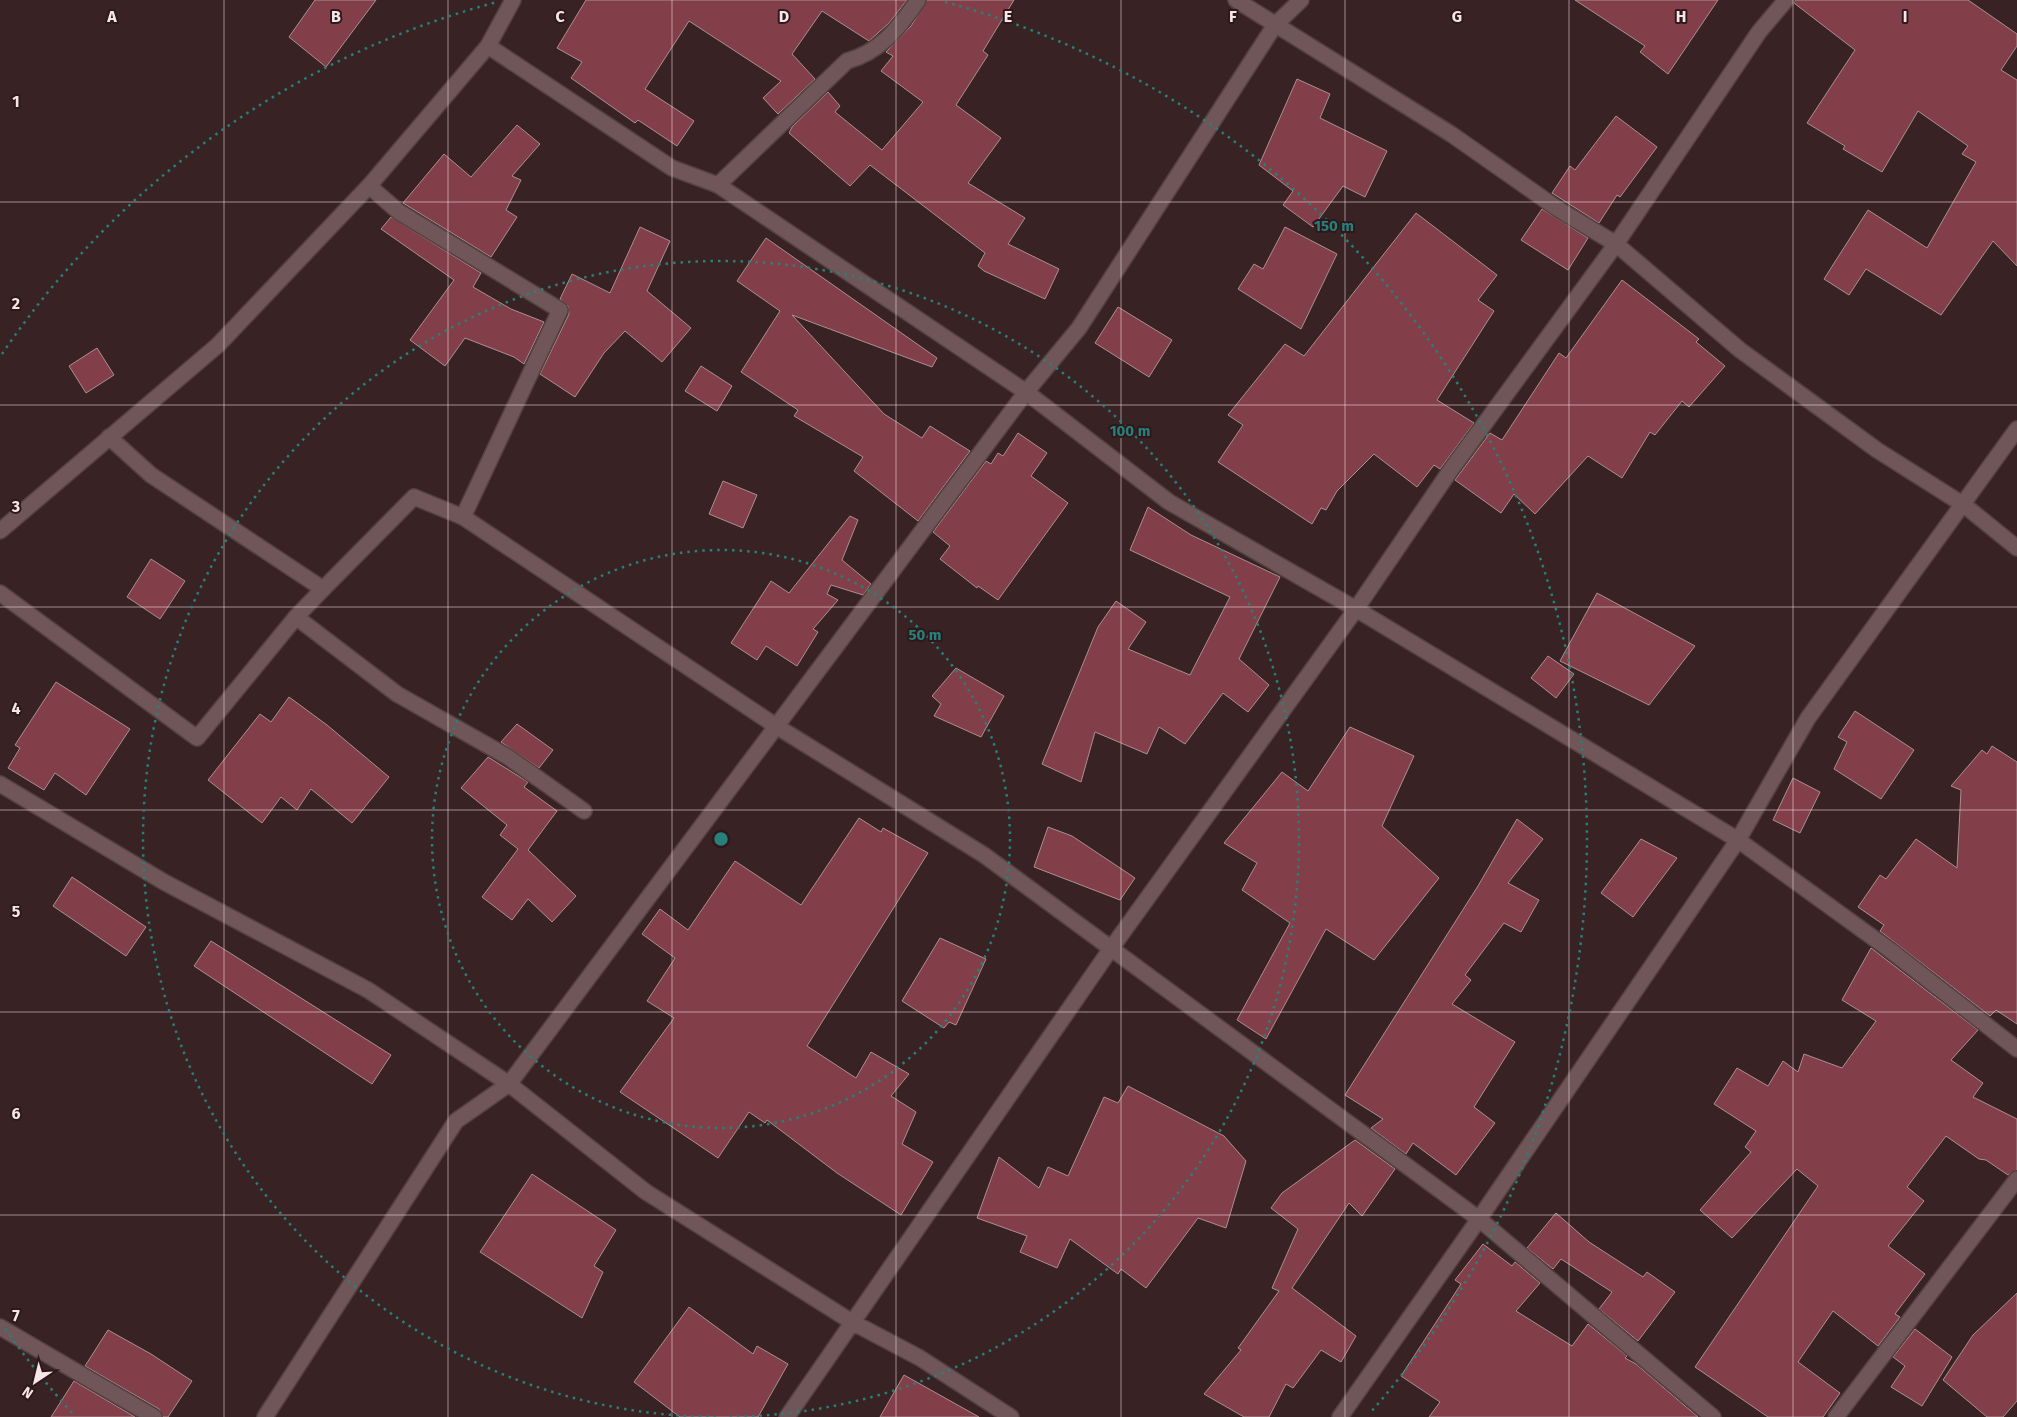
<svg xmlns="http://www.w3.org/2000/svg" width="2017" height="1417" viewBox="0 0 2017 1417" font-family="'Fira Sans',sans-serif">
<rect width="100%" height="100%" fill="#382224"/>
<path fill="#833f49" stroke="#ab8f91" d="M 315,0 L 376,0 L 326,67 L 289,37 Z
M 586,0 L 907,0 L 889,23 L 869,41 L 822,11 L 792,54 L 815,79 L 778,114 L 763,98 L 781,81 L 689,21 L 645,89 L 694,121 L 677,146 L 638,120 L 635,123 L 571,78 L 582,62 L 557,48 Z
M 927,0 L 1014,0 L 983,51 L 988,55 L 956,105 L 1001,138 L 968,183 L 1025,218 L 1008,244 L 1059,269 L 1045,299 L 984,271 L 978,266 L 985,253 L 870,165 L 850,186 L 789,133 L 792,127 L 828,92 L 840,106 L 835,112 L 882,150 L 923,102 L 881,71 L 893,56 L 886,52 L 911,26 Z
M 1575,0 L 1718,0 L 1668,74 L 1640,52 L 1645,46 Z
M 1795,0 L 1968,0 L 2017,34 L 2017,46 L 2001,70 L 2017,80 L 2017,266 L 1993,241 L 1941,315 L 1866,269 L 1849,295 L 1824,279 L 1868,210 L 1927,248 L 1976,162 L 1962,154 L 1968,146 L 1918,111 L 1882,172 L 1843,149 L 1845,146 L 1807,123 L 1855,50 L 1794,3 Z
M 1297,79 L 1330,94 L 1320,118 L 1387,151 L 1365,197 L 1343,186 L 1313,227 L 1283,205 L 1293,191 L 1259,165 Z
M 1616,116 L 1657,147 L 1620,197 L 1617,195 L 1599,223 L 1552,193 L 1570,166 L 1575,170 Z
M 517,125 L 540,144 L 512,176 L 521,180 L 506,210 L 517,217 L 491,257 L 403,203 L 444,154 L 471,177 Z
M 1542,209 L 1588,238 L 1568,270 L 1521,240 Z
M 1416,213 L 1497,275 L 1478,300 L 1494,311 L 1437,400 L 1474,423 L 1440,469 L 1434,465 L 1417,487 L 1374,454 L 1337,491 L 1326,510 L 1321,508 L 1312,524 L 1218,462 L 1243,425 L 1228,415 L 1285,344 L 1304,356 Z
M 391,217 L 481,273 L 473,287 L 511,309 L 544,322 L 524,364 L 514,357 L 465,338 L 445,366 L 410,340 L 454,280 L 381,229 Z
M 640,227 L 670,241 L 647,291 L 691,328 L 662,362 L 625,331 L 604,353 L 575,397 L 540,374 L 569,314 L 568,306 L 560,299 L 572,274 L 610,293 Z
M 1285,227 L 1337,254 L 1301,329 L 1238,289 L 1254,264 L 1263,269 Z
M 766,238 L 937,358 L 932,367 L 792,315 L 884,414 L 922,438 L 930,426 L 970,451 L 918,521 L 854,471 L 863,457 L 794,416 L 798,410 L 741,372 L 780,311 L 737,281 Z
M 1622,280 L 1699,339 L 1696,342 L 1725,366 L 1689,407 L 1682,401 L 1655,435 L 1650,432 L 1622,478 L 1588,456 L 1535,514 L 1514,494 L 1501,513 L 1455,480 L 1490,433 L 1502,440 L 1559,353 L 1566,358 Z
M 1118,307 L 1172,340 L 1149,377 L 1095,343 Z
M 97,348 L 114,375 L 86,393 L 69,366 Z
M 701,366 L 732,386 L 717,411 L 685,391 Z
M 1018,433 L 1047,453 L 1031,476 L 1068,503 L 998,600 L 978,586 L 977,588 L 940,559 L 950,546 L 933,532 L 986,461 L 991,464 L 998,453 L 1003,456 Z
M 723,481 L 757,495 L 743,528 L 709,514 Z
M 1148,507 L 1191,535 L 1280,577 L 1239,659 L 1269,685 L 1248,712 L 1223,693 L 1185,744 L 1159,727 L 1147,754 L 1095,732 L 1081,782 L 1042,764 L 1098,627 L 1116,601 L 1146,622 L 1128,649 L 1190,675 L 1230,597 L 1130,550 Z
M 850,516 L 858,520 L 842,560 L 871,584 L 863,595 L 831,585 L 827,594 L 838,600 L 813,629 L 818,632 L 797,666 L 766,646 L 757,660 L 731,643 L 771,581 L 789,593 Z
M 151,559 L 185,581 L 160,619 L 127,597 Z
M 1597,593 L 1695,646 L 1649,705 L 1560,661 Z
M 1548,656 L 1574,674 L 1556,698 L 1531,678 Z
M 956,668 L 1004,696 L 981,737 L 934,716 L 941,704 L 932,696 Z
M 56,682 L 130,729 L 86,795 L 55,773 L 44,790 L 8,768 L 20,748 L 15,745 Z
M 289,697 L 327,725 L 389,777 L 352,823 L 311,789 L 297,810 L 281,797 L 262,823 L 208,780 L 260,714 L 271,722 Z
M 1855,711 L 1914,750 L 1881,799 L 1834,769 L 1847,742 L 1838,737 Z
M 517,724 L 553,750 L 539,768 L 501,742 Z
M 1350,727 L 1414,756 L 1382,826 L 1439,878 L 1374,960 L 1326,929 L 1266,1039 L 1237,1020 L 1290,923 L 1242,890 L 1257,863 L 1224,843 L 1282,772 L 1308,791 Z
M 1992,746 L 2017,762 L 2017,1024 L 1996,1010 L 1990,1016 L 1880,931 L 1884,925 L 1858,907 L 1880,875 L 1886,879 L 1916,839 L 1957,868 L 1961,790 L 1951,786 L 1982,750 L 1987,754 Z
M 488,757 L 528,782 L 524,787 L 557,811 L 528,850 L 576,896 L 552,922 L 528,899 L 512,920 L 482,897 L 518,849 L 500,835 L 507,825 L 461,788 Z
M 1793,778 L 1820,792 L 1800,833 L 1773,820 Z
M 859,818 L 881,832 L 883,828 L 928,853 L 807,1046 L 856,1078 L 871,1052 L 909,1074 L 891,1096 L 916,1112 L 902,1144 L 933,1162 L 901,1215 L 837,1173 L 767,1120 L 765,1123 L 749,1112 L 718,1158 L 620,1092 L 674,1018 L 647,1001 L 675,958 L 642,934 L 660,909 L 688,930 L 735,861 L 801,905 Z
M 1517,819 L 1543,839 L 1508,883 L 1539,900 L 1521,932 L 1504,923 L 1465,975 L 1471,980 L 1452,1004 L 1515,1042 L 1474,1107 L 1495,1123 L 1456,1175 L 1413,1143 L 1406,1154 L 1371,1128 L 1383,1119 L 1345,1095 L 1478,886 Z
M 1048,827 L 1072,836 L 1135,878 L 1120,900 L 1034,867 Z
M 1641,839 L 1677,858 L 1633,917 L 1601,893 Z
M 72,877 L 146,927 L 126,956 L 53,906 Z
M 940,938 L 986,959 L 956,1025 L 949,1022 L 944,1028 L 902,1001 Z
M 211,941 L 391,1055 L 372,1084 L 194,966 Z
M 1871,948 L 1978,1030 L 1951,1060 L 1983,1083 L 1973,1097 L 2017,1119 L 2017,1170 L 2008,1175 L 1986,1160 L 1979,1159 L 1946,1136 L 1907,1187 L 1924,1201 L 1888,1246 L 1925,1274 L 1895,1314 L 1900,1317 L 1878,1346 L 1833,1311 L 1798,1362 L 1840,1393 L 1823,1417 L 1768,1417 L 1695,1367 L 1818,1186 L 1797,1169 L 1732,1238 L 1700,1210 L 1751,1152 L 1745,1147 L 1756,1131 L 1714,1104 L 1737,1068 L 1768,1086 L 1783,1061 L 1798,1072 L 1804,1054 L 1842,1068 L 1876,1021 L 1842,1000 Z
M 1128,1086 L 1224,1136 L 1246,1161 L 1226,1228 L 1198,1218 L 1146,1288 L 1121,1269 L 1118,1274 L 1070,1239 L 1057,1268 L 1020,1252 L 1027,1236 L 977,1218 L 999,1157 L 1039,1188 L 1048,1167 L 1068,1176 L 1104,1097 L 1118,1103 Z
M 1355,1140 L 1395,1169 L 1362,1216 L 1349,1203 L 1292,1288 L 1356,1336 L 1341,1362 L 1321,1350 L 1293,1388 L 1286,1384 L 1269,1417 L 1244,1417 L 1204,1394 L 1241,1350 L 1238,1348 L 1279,1291 L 1272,1288 L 1298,1229 L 1271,1208 L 1282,1193 Z
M 532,1174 L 616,1230 L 594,1266 L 603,1272 L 582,1318 L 480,1252 Z
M 1556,1213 L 1589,1242 L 1643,1277 L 1647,1272 L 1675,1292 L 1638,1341 L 1599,1309 L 1612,1292 L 1561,1259 L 1553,1269 L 1527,1248 Z
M 1483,1244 L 1512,1266 L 1515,1262 L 1540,1283 L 1516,1311 L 1572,1346 L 1588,1324 L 1627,1356 L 1625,1358 L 1636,1364 L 1698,1417 L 1429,1417 L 1440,1402 L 1401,1376 L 1461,1284 L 1455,1280 Z
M 2017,1293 L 2017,1401 L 2003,1417 L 1987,1417 L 1943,1380 L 1973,1335 Z
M 689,1307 L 753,1354 L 757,1346 L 788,1364 L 758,1417 L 680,1417 L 634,1382 Z
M 1915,1329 L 1952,1357 L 1922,1406 L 1891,1387 L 1905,1366 L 1893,1357 Z
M 108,1330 L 151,1354 L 192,1381 L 168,1417 L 163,1417 L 159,1409 L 85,1366 Z
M 904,1375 L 979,1417 L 880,1417 Z
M 74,1381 L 135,1417 L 51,1417 Z"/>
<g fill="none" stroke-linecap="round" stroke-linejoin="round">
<defs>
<path id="service" d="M 718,185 L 847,61 C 880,52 899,28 918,0
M 369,186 L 399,212 L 560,310 L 463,517
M 109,437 L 151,475 L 323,589 L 414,497
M 296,617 L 397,694 L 508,757 L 584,811"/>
<path id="minor" d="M 1236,0 L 1451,134 L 1558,209 L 1616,244 L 1740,350 L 1877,450 L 1964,505 L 2017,548
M 488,46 L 672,168 L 718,185 L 1026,392 L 1169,502 L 1356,609 L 1738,840 L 1890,950 L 2017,1049
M 414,497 L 463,517 L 776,726 L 984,855 L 1479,1219 L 1713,1417
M 0,531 L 218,345 L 369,186 L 488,46 L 513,0
M 0,593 L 197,738 L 296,617 L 323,589
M 0,784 L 164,882 L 368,990 L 509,1084 L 646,1192 L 852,1322 L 920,1358 L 1011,1417
M 0,1327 L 154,1417
M 265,1417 L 456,1121 L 509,1084 L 1026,392 L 1079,328 L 1275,25 L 1301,0
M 787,1417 L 1110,950 L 1356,609 L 1450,471 L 1616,244 L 1759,32 L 1786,0
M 1340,1417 L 1479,1219 L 1738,840 L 1808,718 L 2017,429
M 1836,1417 L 2017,1179"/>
</defs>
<use href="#service" stroke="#534041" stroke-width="18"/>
<use href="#minor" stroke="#534041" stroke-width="18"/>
<use href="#service" stroke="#705658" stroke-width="15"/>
<use href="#minor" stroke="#705658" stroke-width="15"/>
</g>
<path fill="none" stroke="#f6e6e7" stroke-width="1" stroke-opacity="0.55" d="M 224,0 L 224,1417M 448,0 L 448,1417M 672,0 L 672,1417M 896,0 L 896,1417M 1121,0 L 1121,1417M 1345,0 L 1345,1417M 1569,0 L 1569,1417M 1793,0 L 1793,1417M 0,202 L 2017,202M 0,405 L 2017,405M 0,607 L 2017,607M 0,810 L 2017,810M 0,1012 L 2017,1012M 0,1215 L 2017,1215"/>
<g fill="none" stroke="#26817a" stroke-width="2.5" stroke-dasharray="2.5 5">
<circle cx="721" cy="839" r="289"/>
<path d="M716 1417A578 578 0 1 1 726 1417"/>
<path d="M72 1413A867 867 0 0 1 2 1324M2 354A867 867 0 0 1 497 2M945 2A867 867 0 0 1 1370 1413"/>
</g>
<g font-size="16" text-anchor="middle" font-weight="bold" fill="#f6e6e7" stroke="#2e181b" stroke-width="4" stroke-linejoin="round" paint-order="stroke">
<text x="112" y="22">A</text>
<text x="336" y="22">B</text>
<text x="560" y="22">C</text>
<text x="784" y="22">D</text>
<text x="1008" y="22">E</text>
<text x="1233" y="22">F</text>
<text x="1457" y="22">G</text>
<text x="1681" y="22">H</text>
<text x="1905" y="22">I</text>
<text x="16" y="107">1</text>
<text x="16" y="309">2</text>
<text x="16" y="512">3</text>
<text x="16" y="714">4</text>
<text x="16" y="917">5</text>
<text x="16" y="1119">6</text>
<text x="16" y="1321">7</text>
</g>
<circle cx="721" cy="839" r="8" fill="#26817a" stroke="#2e181b" stroke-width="2.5"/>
<g font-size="15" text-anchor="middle" font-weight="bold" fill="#26817a" stroke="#2e181b" stroke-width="4" stroke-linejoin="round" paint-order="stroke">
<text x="1334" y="231">150 m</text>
<text x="1130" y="436">100 m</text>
<text x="925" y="640">50 m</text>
</g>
<g transform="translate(35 1382) rotate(215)" stroke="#2e181b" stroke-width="4" paint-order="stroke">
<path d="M0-4L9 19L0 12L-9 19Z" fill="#f6e6e7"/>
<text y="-8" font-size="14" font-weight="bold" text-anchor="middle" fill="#f6e6e7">N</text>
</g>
</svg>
